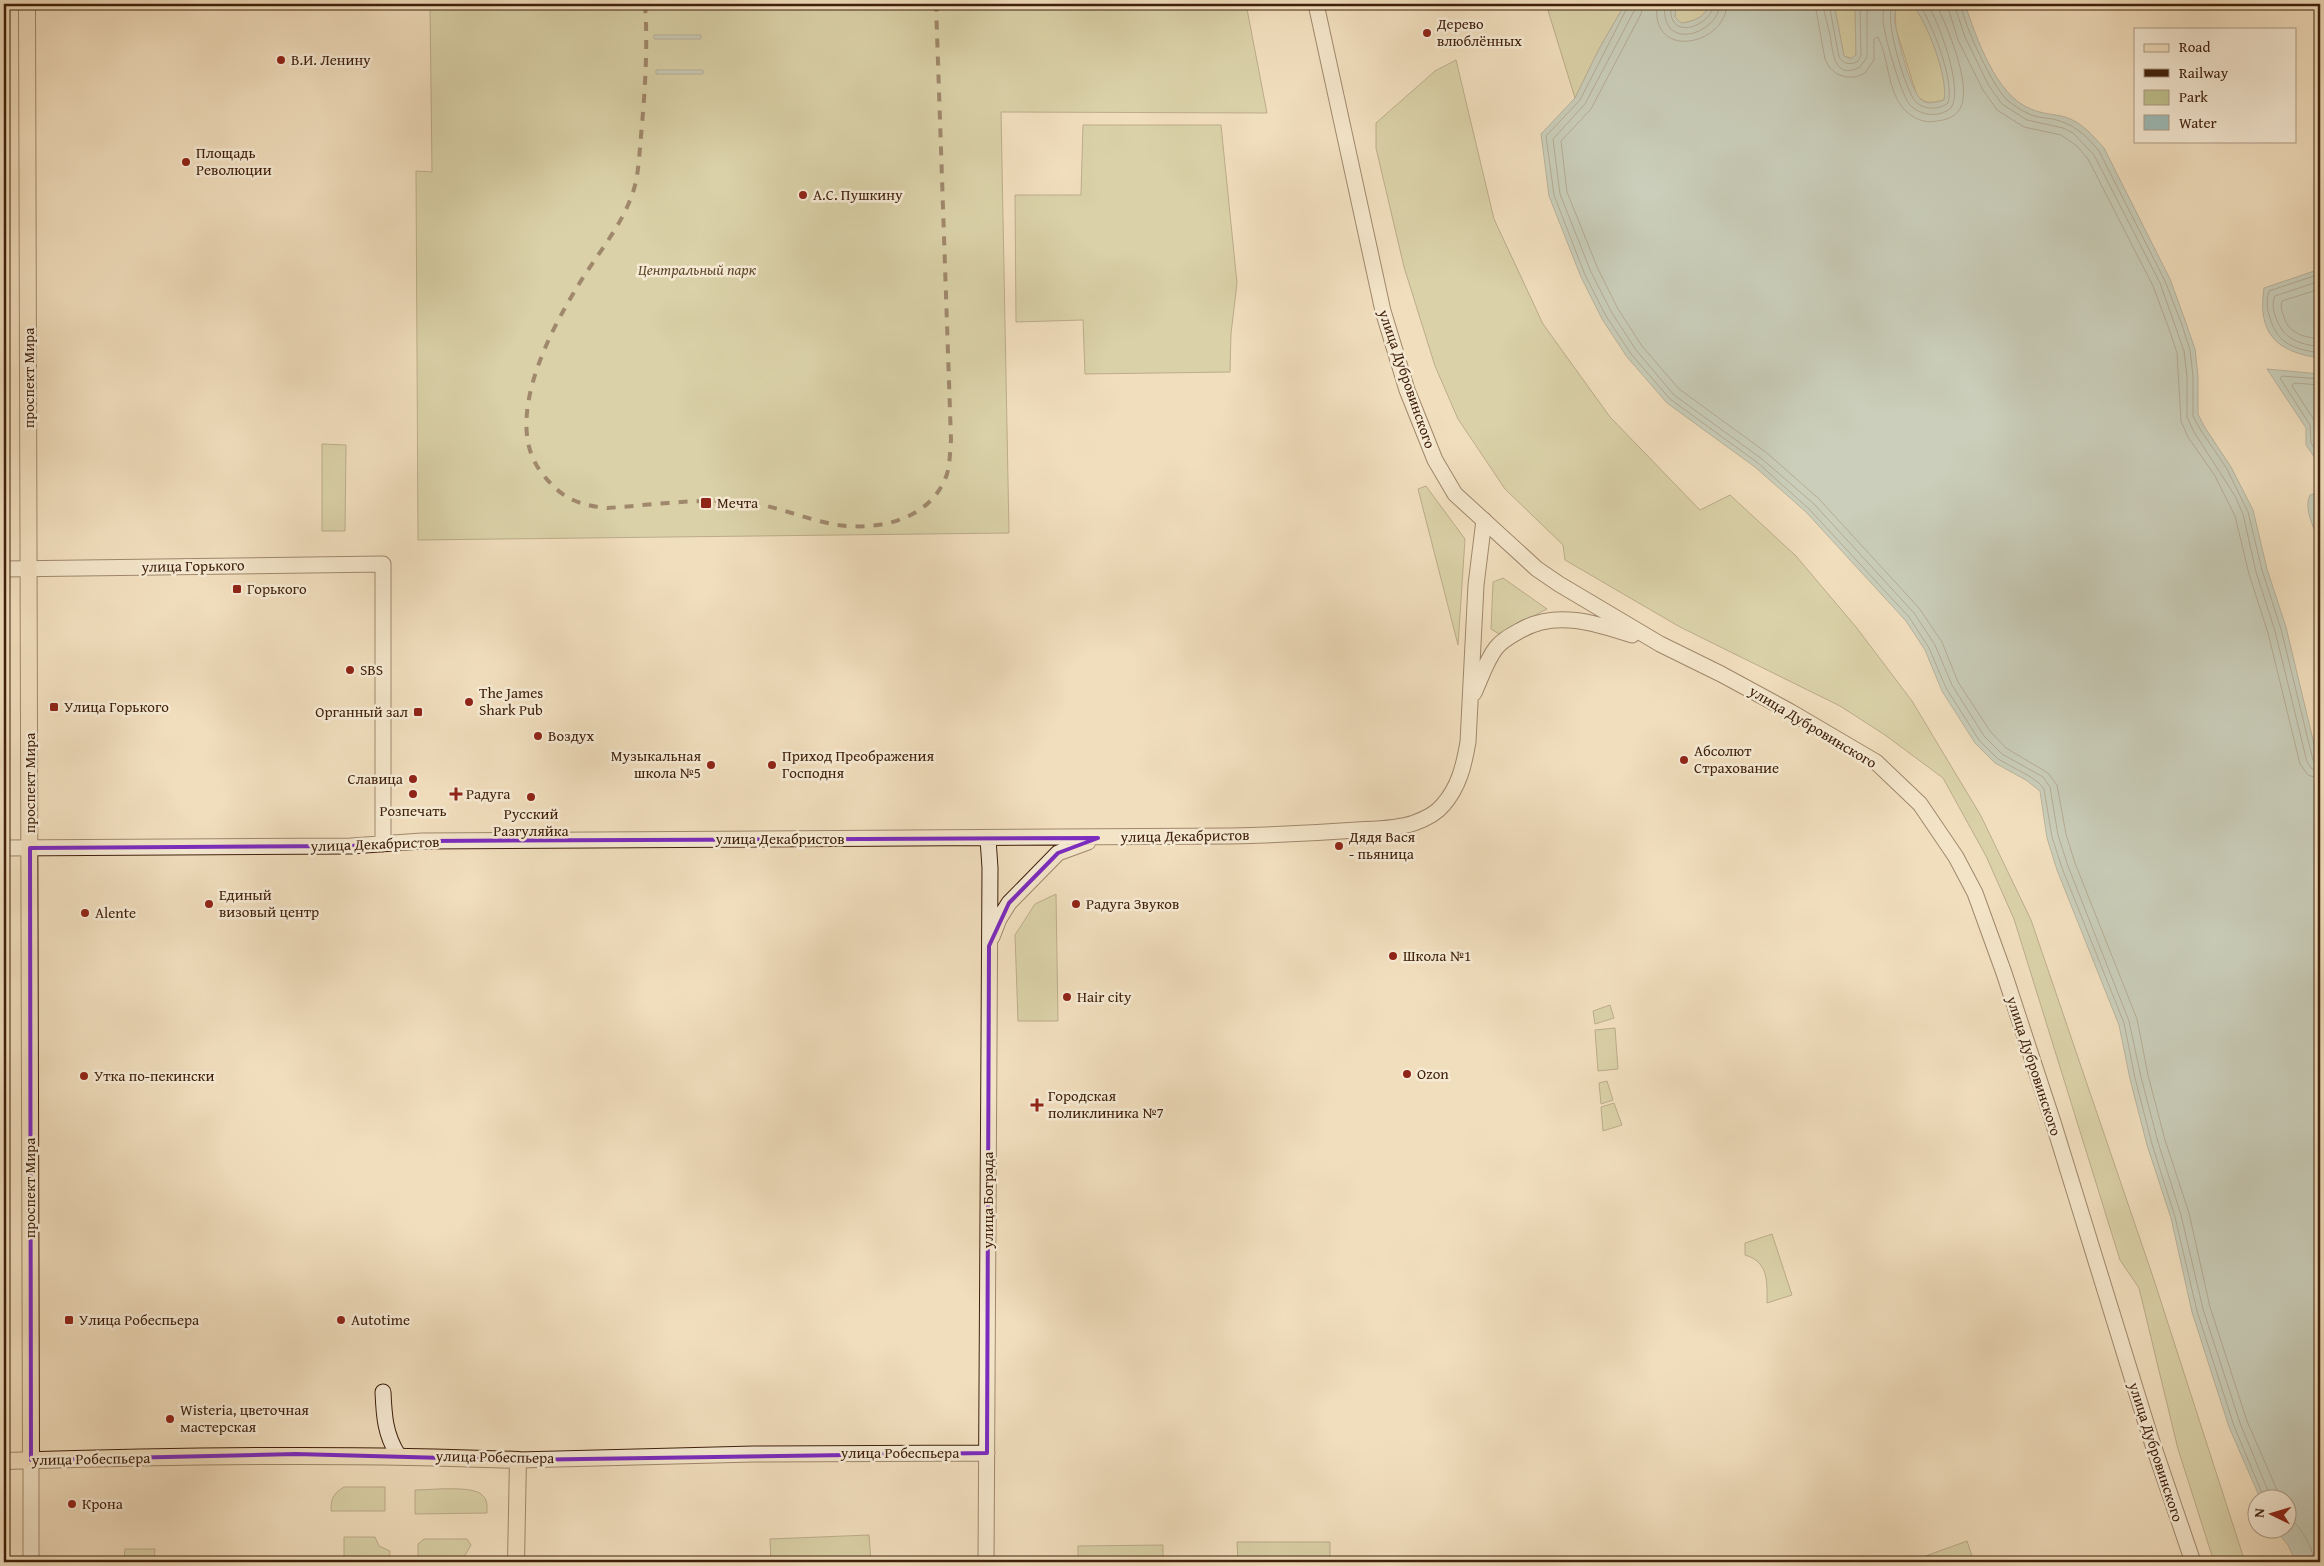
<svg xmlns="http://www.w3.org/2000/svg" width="2324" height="1566" viewBox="0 0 2324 1566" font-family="'Gentium Book Plus',serif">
<rect width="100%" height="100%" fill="#f1debd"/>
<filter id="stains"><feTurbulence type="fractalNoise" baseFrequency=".004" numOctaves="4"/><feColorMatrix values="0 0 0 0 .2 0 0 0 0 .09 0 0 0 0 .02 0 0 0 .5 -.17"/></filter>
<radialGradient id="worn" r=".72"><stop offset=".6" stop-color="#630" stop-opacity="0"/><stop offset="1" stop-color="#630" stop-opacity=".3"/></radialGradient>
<path fill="#bec08e" stroke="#7e704c" d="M 430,4 L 1246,4 L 1267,113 L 1001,112 L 1009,533 L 418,540 L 416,171 L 432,172 Z
M 1546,4 L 1625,4 L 1599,49 L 1575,98 Z
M 1676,4 L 1709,4 C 1706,17 1693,22 1681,23 L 1675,17 Z
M 1834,4 L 1855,4 L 1856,55 L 1854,59 L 1844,56 Z
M 1901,4 L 1912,4 C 1927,21 1949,78 1944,100 C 1932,103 1926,104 1917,96 L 1896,29 L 1895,8 Z
M 1456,60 L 1494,219 L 1543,324 L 1610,417 L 1700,510 L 1730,495 L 1796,556 L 1856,627 L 1912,701 L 1981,816 L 2007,870 L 2031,920 L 2153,1277 L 2245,1562 L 2214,1562 L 2178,1449 L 2139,1288 L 2120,1260 L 2014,919 L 1986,856 L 1943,778 L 1885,735 L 1840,706 L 1680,627 L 1565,560 L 1563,545 L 1505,489 L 1458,419 L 1435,366 L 1404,267 L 1376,148 L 1376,123 L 1435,71 Z
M 1083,125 L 1221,125 L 1237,283 L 1231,334 L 1230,372 L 1085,374 L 1083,320 L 1016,322 L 1015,195 L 1081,195 Z
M 322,444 L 346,445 L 345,531 L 322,531 Z
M 1426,486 L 1465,539 L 1458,645 L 1418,489 Z
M 1503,578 L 1547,609 L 1499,634 L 1491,629 L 1493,582 Z
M 1056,894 L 1058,1021 L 1018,1021 L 1015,935 L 1035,904 Z
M 1610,1005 L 1614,1018 L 1595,1024 L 1593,1011 Z
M 1615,1028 L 1618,1069 L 1598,1071 L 1595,1030 Z
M 1607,1081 L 1613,1100 L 1601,1104 L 1599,1083 Z
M 1614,1103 L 1622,1125 L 1603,1131 L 1601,1107 Z
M 1772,1234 L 1792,1295 L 1767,1303 C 1767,1282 1769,1262 1745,1255 L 1745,1243 Z
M 344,1487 L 385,1487 L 385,1511 L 331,1511 C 331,1498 333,1494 344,1487 Z
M 415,1490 C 429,1490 473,1485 482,1495 C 488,1500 487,1506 487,1513 L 415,1514 Z
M 869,1535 L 871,1562 L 771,1562 L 770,1539 Z
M 344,1537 L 375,1537 L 379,1546 L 390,1551 L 389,1562 L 346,1562 L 344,1559 Z
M 424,1539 L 467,1539 L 471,1545 L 461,1562 L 418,1562 L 418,1544 Z
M 1967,1541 L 1974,1562 L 1921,1562 L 1920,1558 Z
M 1237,1542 L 1330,1542 L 1330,1562 L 1238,1562 Z
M 1163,1545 L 1163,1562 L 1078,1562 L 1078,1546 Z
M 125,1549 L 155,1549 L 154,1562 L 124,1562 Z"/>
<path fill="#9cbbb7" stroke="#777d72" d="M 1625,4 L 1676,4 L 1675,17 L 1681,23 C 1693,22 1706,17 1709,4 L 1834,4 L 1844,56 L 1850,59 L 1856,55 L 1855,4 L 1901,4 L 1896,8 L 1894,19 C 1897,34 1911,97 1924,102 C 1931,104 1938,102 1944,100 C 1949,79 1927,21 1912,4 L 1965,4 C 1976,37 1996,96 2031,109 C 2042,114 2054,114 2065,117 C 2082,122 2093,136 2104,148 L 2170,279 L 2186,323 L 2195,349 L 2198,376 L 2198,414 L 2204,426 L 2231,467 L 2253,510 L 2267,569 L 2286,627 L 2320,769 L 2320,1562 L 2296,1562 L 2288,1545 L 2275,1529 L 2286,1528 L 2286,1498 L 2260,1498 L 2229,1427 L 2192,1312 L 2171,1218 L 2147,1145 L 2130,1079 L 2119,1025 L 2057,870 L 2047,838 L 2040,791 L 2026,780 L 1995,763 L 1975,743 L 1942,691 L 1925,650 L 1906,621 L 1806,512 L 1755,467 L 1667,403 L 1627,357 L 1602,319 L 1581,277 L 1549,196 L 1541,134 L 1575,98 L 1599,49 Z
M 654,35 L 701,35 L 701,39 L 654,39 Z
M 656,70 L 703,70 L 703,74 L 656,74 Z
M 2320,269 L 2320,358 C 2277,352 2257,334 2264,288 Z
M 2267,369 L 2320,374 L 2320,465 L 2306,445 L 2306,428 Z
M 2317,493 L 2320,493 L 2320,544 C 2315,529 2303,510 2310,495 Z"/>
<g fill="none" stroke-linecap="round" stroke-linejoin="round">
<path stroke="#6e6e61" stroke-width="1" d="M 1629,4 L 1580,100 L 1546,136 L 1554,195 L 1585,275 L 1606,316 L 1631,354 L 1670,399 L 1758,463 L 1809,509 L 1909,617 L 1929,648 L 1946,688 L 1979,740 L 1998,759 L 2029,776 L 2039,783 L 2044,789 L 2052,837 L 2062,868 L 2124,1023 L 2135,1078 L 2152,1144 L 2175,1217 L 2197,1311 L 2234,1426 L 2264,1498
M 1635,4 L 1634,11 L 1585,104 L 1553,139 L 1560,194 L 1591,272 L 1612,313 L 1636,350 L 1674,395 L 1762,459 L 1814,504 L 1914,613 L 1935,645 L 1952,685 L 1984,736 L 2002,754 L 2043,777 L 2050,787 L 2058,835 L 2068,866 L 2129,1021 L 2141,1077 L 2158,1142 L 2181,1215 L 2203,1309 L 2240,1423 L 2271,1498
M 1643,4 L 1641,14 L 1591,109 L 1561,141 L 1567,192 L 1598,269 L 1618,309 L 1642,346 L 1679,389 L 1767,453 L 1819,499 L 1919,608 L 1942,642 L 1958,682 L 1990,731 L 2006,748 L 2048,773 L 2057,785 L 2066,834 L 2075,863 L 2137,1019 L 2148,1075 L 2165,1140 L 2189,1213 L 2210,1307 L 2247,1421 L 2277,1490 L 2278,1498
M 1657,4 C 1650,62 1726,45 1727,4
M 1665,4 C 1659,53 1718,35 1720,4
M 1671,4 C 1666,44 1712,26 1714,4
M 1815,4 L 1825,59 L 1829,67 L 1837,74 L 1846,77 L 1856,77 L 1865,73 L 1874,60 L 1874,39 L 1878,37 C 1889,58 1887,90 1903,108 C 1912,118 1924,124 1937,121 C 1946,120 1955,117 1960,109 C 1973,86 1947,26 1936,4
M 1823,4 C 1824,14 1828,25 1830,35 C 1833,52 1834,81 1860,67 L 1867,57 L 1867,4
M 1829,4 L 1839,57 C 1843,64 1850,65 1857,62 L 1861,56 L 1860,4
M 1885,4 C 1884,8 1883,14 1883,19 C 1883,33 1901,93 1909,104 C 1920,116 1939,118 1951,108 C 1964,90 1939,21 1927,4
M 1893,4 C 1883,17 1904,83 1913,98 C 1920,110 1938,111 1948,103 C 1955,81 1932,23 1919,4
M 1947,4 L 1958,40 L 1983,90 L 1997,110 L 2024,127 L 2061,135 L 2077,146 L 2088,159 L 2153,286 L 2169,329 L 2177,353 L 2181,421 L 2188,437 L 2215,476 L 2235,516 L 2249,574 L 2268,633 L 2300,764 L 2308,775 L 2320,779
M 1954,4 L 1965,37 L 1989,86 L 2002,104 L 2027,120 L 2063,128 L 2073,133 L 2094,155 L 2160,283 L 2184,351 L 2187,376 L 2187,417 L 2194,432 L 2235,496 L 2243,514 L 2256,572 L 2275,631 L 2307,762 L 2312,769 L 2320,771
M 1961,4 C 1963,24 1993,87 2007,100 C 2013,105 2021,110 2027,113 C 2034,117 2045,118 2053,119 C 2074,124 2086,135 2099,151 L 2165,281 L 2182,325 L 2190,350 L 2193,376 L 2193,416 L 2200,429 L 2227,469 L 2248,512 L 2262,570 L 2281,629 L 2313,760 L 2316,764 L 2320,765
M 2320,274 L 2269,291 C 2266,300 2267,309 2270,318 C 2278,345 2295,349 2320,353
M 2320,281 L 2275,296 C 2272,302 2273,309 2275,315 C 2283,340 2297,343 2320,347
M 2320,289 L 2282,301 C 2280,307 2282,311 2284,317 C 2289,334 2304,337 2320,339
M 2320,379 L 2282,376 L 2280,378 L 2310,425 L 2311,443 L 2320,457
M 2320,385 L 2294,383 L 2292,386 L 2316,423 L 2318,441 L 2320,445
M 2286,1514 C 2299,1525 2313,1545 2314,1562"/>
<defs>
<path id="secondary" d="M 1316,4 L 1383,311 L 1407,390 L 1435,460 L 1455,494 L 1537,569 L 1559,584 L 1660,644 L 1721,674 L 1791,712 L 1876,762 L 1920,804 L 1956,857 L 1975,893 L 2004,973 L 2053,1122 L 2150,1436 L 2193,1562
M 4,569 L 383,564 L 383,844
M 1474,693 C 1481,678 1486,661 1496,648 C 1502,640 1512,635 1521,630 C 1556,610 1596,623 1632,635
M 4,848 L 351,846 L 422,841 L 1230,836 C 1272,835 1315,833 1357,830 C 1375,829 1396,829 1414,823 C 1425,819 1436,814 1443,805 C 1459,787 1464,765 1468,742 L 1476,585 L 1484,520
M 992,937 L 999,919 L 1009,903 L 1058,853 L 1088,842
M 383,1392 C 384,1416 385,1434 398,1455
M 31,1460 L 31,1562
M 518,1460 L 754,1454 L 987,1453
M 986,1562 L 990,868 L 988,839"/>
<path id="primary" d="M 27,4 L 31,1460
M 4,1461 C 175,1456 346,1453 518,1460 L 516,1562"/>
</defs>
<use href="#secondary" stroke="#3f200b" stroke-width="17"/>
<use href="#primary" stroke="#3f200b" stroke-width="18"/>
<use href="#secondary" stroke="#f6ead4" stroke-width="15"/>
<use href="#primary" stroke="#f1debd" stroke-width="16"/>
<path stroke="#3f200b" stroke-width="4" stroke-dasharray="9 9" stroke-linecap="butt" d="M 645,4 C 648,48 645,91 641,136 C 639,155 639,176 632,195 C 620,229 594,258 576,289 C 548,335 503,422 541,472 C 560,497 576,505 607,508 C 652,505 699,498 744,502 C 774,505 802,518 832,524 C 876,532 931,521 947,474 C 950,464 950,451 951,440 L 936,4"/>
</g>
<path d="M0 0H2324V1566H0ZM 1098,838 L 1058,853 L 1009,903 L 989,946 L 987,1453 L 518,1460 L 296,1454 L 31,1460 L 30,848 L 351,846 L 422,841 Z" fill="#f1debd" fill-opacity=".55" fill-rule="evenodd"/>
<path fill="none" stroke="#7b2cbf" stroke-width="4" stroke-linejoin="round" d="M 1098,838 L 1058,853 L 1009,903 L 989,946 L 987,1453 L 518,1460 L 296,1454 L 31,1460 L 30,848 L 351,846 L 422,841 Z"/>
<g fill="#8f2418" stroke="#f6ead4" stroke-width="2">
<circle cx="1427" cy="33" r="5"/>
<circle cx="281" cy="60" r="5"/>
<circle cx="186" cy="162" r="5"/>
<circle cx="803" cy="195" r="5"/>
<rect x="700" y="497" width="12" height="12" rx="2.5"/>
<rect x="232" y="584" width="10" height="10" rx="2.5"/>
<circle cx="350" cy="670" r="5"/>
<circle cx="469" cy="702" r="5"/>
<rect x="49" y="702" width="10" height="10" rx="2.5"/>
<rect x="413" y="707" width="10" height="10" rx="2.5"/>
<circle cx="538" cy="736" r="5"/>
<circle cx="1684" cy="760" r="5"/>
<circle cx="711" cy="765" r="5"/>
<circle cx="772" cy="765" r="5"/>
<circle cx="413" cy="779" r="5"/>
<circle cx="413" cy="794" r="5"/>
<path d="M453.5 786.5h5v5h5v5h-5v5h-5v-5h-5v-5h5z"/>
<circle cx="531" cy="797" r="5"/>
<circle cx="1339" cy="846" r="5"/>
<circle cx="209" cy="904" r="5"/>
<circle cx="1076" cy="904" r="5"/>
<circle cx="85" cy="913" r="5"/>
<circle cx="1393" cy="956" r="5"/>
<circle cx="1067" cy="997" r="5"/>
<circle cx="1407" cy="1074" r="5"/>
<circle cx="84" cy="1076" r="5"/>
<path d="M1034.5 1097.5h5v5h5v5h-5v5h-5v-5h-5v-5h5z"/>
<rect x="64" y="1315" width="10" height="10" rx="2.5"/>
<circle cx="341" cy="1320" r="5"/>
<circle cx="170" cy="1419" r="5"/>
<circle cx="72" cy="1504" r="5"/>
</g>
<g text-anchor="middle" stroke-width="5" stroke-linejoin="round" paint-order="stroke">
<g font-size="15" fill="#3f200b" stroke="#f6ead4" text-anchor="start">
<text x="1437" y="29">Дерево<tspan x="1437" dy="17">влюблённых</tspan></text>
<text x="291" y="65">В.И. Ленину</text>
<text x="196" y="158">Площадь<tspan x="196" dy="17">Революции</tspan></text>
<text x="813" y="200">А.С. Пушкину</text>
<text x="717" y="508">Мечта</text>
<text x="247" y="594">Горького</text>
<text x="360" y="675">SBS</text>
<text x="479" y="698">The James<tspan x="479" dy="17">Shark Pub</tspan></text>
<text x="64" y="712">Улица Горького</text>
<text x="408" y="717" text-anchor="end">Органный зал</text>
<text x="548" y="741">Воздух</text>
<text x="1694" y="756">Абсолют<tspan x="1694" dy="17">Страхование</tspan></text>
<text x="701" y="761" text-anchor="end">Музыкальная<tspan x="701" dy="17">школа №5</tspan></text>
<text x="782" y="761">Приход Преображения<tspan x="782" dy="17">Господня</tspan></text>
<text x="403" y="784" text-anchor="end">Славица</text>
<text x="466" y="799">Радуга</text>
<text x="413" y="816" text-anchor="middle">Розпечать</text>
<text x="531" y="819" text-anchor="middle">Русский<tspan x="531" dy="17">Разгуляйка</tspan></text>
<text x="1349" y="842">Дядя Вася<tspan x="1349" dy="17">- пьяница</tspan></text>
<text x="219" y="900">Единый<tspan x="219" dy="17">визовый центр</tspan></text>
<text x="1086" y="909">Радуга Звуков</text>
<text x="95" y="918">Alente</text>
<text x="1403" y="961">Школа №1</text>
<text x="1077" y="1002">Hair city</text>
<text x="1417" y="1079">Ozon</text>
<text x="94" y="1081">Утка по-пекински</text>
<text x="1048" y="1101">Городская<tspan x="1048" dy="17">поликлиника №7</tspan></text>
<text x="79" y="1325">Улица Робеспьера</text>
<text x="351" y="1325">Autotime</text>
<text x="180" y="1415">Wisteria, цветочная<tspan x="180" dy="17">мастерская</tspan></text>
<text x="82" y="1509">Крона</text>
</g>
<g font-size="15" font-style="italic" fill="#5f482c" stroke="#f6ead4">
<text x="697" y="275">Центральный парк</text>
</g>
<g font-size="15" fill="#3f200b" stroke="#f6ead4">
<text transform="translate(29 378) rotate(-90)" y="5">проспект Мира</text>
<text transform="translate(1407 379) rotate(71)" y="5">улица Дубровинского</text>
<text transform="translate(193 566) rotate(-1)" y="5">улица Горького</text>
<text transform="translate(1813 727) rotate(31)" y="5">улица Дубровинского</text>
<text transform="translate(30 783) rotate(-90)" y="5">проспект Мира</text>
<text transform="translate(1185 836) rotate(-1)" y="5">улица Декабристов</text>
<text x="780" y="844">улица Декабристов</text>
<text transform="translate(375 844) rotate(-2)" y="5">улица Декабристов</text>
<text transform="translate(2034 1066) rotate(72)" y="5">улица Дубровинского</text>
<text transform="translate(30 1188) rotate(-90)" y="5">проспект Мира</text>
<text transform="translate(988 1200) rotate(-90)" y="5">улица Бограда</text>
<text transform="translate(2156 1452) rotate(72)" y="5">улица Дубровинского</text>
<text x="900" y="1458">улица Робеспьера</text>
<text transform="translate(495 1457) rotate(1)" y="5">улица Робеспьера</text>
<text transform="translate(91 1459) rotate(-1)" y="5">улица Робеспьера</text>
</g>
</g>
<rect width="2324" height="1566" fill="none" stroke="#f1debd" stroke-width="20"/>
<rect x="5" y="5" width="2314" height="1556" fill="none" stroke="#3f200b" stroke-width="2.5"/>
<rect x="10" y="10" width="2304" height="1546" fill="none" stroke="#3f200b"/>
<rect x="2134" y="28" width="162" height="115" fill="#f6ead4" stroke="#ad9984"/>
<rect x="2144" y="44" width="25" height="8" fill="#f1debd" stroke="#ad9984"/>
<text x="2179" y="52" font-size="15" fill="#3f200b">Road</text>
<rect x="2144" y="69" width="25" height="8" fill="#3f200b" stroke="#ad9984"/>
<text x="2179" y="78" font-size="15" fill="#3f200b">Railway</text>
<rect x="2144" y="90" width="25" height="15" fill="#bec08e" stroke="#ad9984"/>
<text x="2179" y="102" font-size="15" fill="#3f200b">Park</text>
<rect x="2144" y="115" width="25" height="15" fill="#9cbbb7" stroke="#ad9984"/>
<text x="2179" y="128" font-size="15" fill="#3f200b">Water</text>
<g transform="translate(2272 1514) rotate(275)"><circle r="24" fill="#f6ead4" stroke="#ad9984"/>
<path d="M0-4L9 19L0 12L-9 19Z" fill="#8f2418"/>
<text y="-8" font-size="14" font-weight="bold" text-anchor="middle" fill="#3f200b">N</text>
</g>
<rect width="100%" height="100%" filter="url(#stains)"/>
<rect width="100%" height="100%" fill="url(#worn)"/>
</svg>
